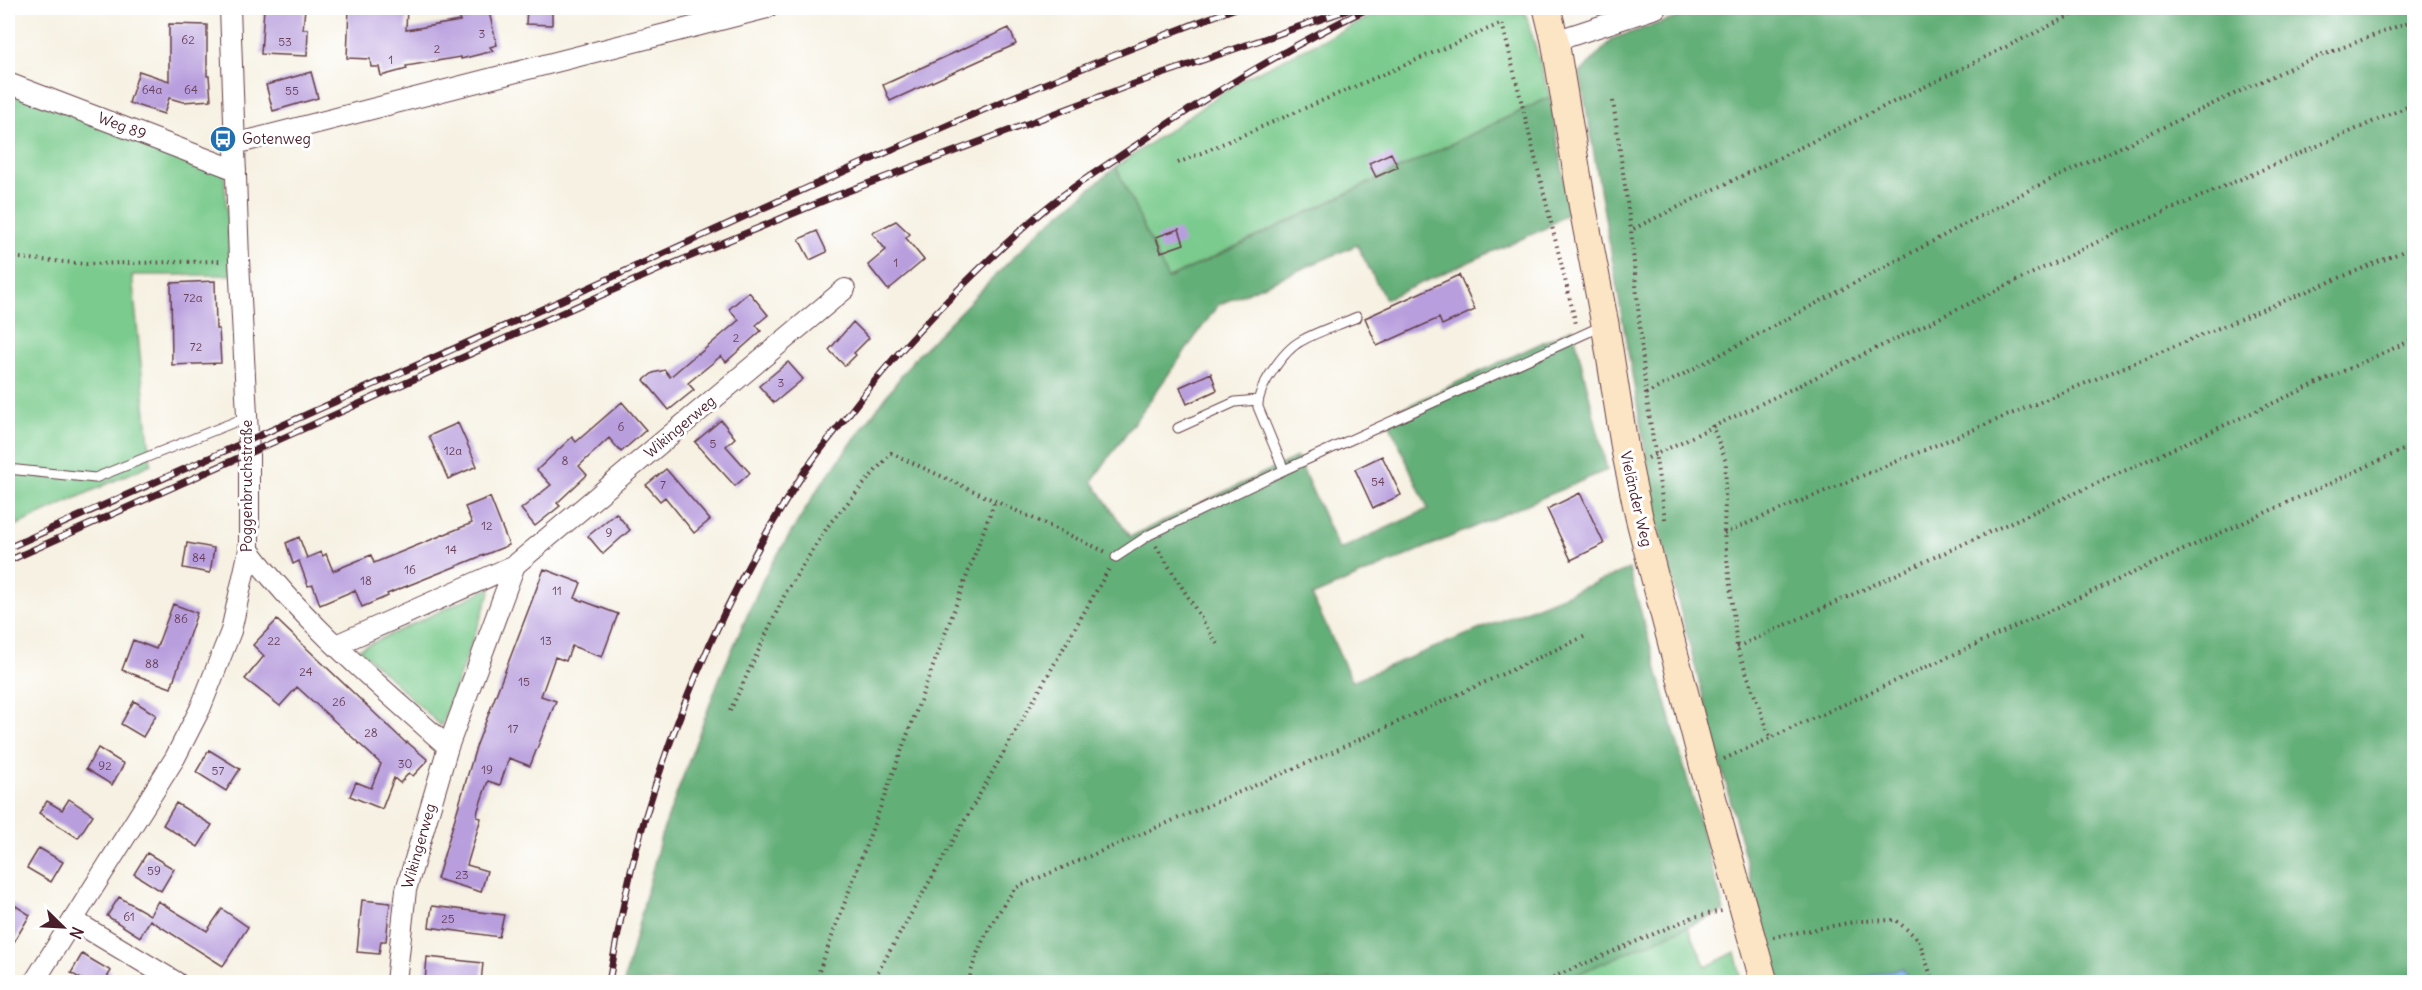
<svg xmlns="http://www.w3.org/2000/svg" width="2422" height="990" viewBox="0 0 2422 990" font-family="Delius,sans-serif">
<rect width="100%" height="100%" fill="#fff"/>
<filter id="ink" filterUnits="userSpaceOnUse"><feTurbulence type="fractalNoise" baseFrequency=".0167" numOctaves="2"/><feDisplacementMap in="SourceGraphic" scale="12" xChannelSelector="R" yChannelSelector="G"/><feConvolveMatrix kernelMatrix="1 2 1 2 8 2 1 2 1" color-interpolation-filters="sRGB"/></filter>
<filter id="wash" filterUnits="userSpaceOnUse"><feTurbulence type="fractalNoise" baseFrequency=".008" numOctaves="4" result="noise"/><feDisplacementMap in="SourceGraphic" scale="24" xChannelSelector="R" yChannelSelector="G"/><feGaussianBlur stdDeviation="1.35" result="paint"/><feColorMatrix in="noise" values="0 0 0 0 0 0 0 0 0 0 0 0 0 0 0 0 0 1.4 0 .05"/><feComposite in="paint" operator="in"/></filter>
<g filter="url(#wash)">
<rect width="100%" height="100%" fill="#f6f1e2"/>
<path fill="#7acb8d" stroke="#62755c" stroke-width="1.5" d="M 1388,8 L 1524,8 L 1550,97 L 1167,279 L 1116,167 L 1241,80 Z
M 8,91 L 224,171 L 231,275 L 132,275 L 151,464 L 8,529 Z
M 492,587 L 441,726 L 359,649 Z
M 1687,925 L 1706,967 L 1735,952 L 1742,982 L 1559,982 Z"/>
<path fill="#63af78" stroke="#566752" stroke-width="1.5" d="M 1707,8 L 2414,8 L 2414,982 L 1778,982 L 1658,525 L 1580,73 L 1614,38 Z
M 1550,97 L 1570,212 L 1544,229 L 1385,299 L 1357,245 L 1218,305 L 1092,481 L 1130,537 L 1297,457 L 1339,550 L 1428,509 L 1386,416 L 1573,328 L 1607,470 L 1312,596 L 1352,681 L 1629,569 L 1724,911 L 1559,982 L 624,982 L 661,836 L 720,677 L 765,575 L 819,487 L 913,360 L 1039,231 L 1116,167 L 1168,279 Z"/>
<path fill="#7eb6ee" stroke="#646a8c" stroke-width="1.5" d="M 1902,968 L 1911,982 L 1845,982 Z"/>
<g id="blocks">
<path fill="#b89edd" d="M 264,8 L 305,8 L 303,29 L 308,29 L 307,56 L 261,54 Z
M 349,8 L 407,8 L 406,30 L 460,21 L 460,17 L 469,16 L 468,13 L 488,8 L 497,45 L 490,47 L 493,51 L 461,59 L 461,57 L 406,66 L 407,69 L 381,76 L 379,67 L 371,67 L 370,59 L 347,58 Z
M 527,8 L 552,8 L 552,25 L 526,24 Z
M 169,24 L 207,25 L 207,76 L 209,76 L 211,100 L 183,102 L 169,98 L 164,114 L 129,103 L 139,71 L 169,81 Z
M 1009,28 L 1016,44 L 890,101 L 883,85 Z
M 311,72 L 318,98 L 273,111 L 266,85 Z
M 1391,153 L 1398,167 L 1376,177 L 1369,163 Z
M 896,221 L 910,234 L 906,238 L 924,260 L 888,290 L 868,265 L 886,250 L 872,233 Z
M 1179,229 L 1184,244 L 1161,252 L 1156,237 Z
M 817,231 L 827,252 L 810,260 L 799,239 Z
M 1459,275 L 1475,310 L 1442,325 L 1439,318 L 1377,346 L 1365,318 Z
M 215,281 L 216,329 L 219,329 L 221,363 L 172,365 L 171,283 Z
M 749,292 L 768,315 L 756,325 L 761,331 L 726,362 L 721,356 L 688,383 L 694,390 L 669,410 L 644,380 L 653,373 L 665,370 L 670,377 L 698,353 L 699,354 L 739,320 L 729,309 Z
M 853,322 L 869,338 L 854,353 L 856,355 L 845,366 L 829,350 Z
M 788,362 L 803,379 L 774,403 L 759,386 Z
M 1211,373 L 1217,390 L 1187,404 L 1180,387 Z
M 622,402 L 646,430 L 621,452 L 609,438 L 579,466 L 587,475 L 557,503 L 560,506 L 535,526 L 521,509 L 551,485 L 537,470 L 572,437 L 576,442 Z
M 721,420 L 735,438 L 726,446 L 750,473 L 735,486 L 695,442 Z
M 458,423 L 477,466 L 448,479 L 429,436 Z
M 1382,456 L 1401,495 L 1373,508 L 1355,469 Z
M 666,469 L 710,520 L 694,533 L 665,497 L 660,501 L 646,485 Z
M 1580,493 L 1604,544 L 1571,560 L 1547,509 Z
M 490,497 L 509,545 L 387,594 L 388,596 L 362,607 L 355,590 L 320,605 L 313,585 L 308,586 L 299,561 L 293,564 L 286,543 L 299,537 L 307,558 L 321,552 L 323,556 L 326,554 L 333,571 L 371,555 L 374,563 L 472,523 L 465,507 Z
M 616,513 L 630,530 L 603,554 L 588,536 Z
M 187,543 L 214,548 L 210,573 L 183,568 Z
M 544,569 L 581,583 L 575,598 L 618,614 L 602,657 L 572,646 L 566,661 L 555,657 L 541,696 L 556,701 L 530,766 L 509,758 L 500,785 L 488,781 L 478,810 L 477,817 L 481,818 L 467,865 L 487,871 L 481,892 L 437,879 L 476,747 Z
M 173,604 L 197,613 L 171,688 L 122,670 L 133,640 L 156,649 Z
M 277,620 L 406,743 L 407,742 L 428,760 L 413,776 L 409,773 L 400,783 L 394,778 L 382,809 L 350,796 L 356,782 L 371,788 L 381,764 L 352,737 L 297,687 L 280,706 L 245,679 L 264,656 L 253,645 Z
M 134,701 L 156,715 L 143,737 L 121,724 Z
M 98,748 L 124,764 L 112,785 L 86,769 Z
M 209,750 L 240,769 L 226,791 L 196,772 Z
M 69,799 L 93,815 L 78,838 L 39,813 L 47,801 L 62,810 Z
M 176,803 L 212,825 L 198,847 L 163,825 Z
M 39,848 L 63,862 L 51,882 L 27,868 Z
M 147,853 L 174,869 L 161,891 L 134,874 Z
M 119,897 L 150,915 L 158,901 L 207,931 L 222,909 L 248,927 L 223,966 L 150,920 L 140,937 L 107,916 Z
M 362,900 L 390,903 L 386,941 L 381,941 L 379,954 L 357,952 Z
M 8,901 L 30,915 L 8,952 Z
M 432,906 L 504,915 L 499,937 L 429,927 Z
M 82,954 L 111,971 L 104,982 L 86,982 L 71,973 Z
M 427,957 L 483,963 L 481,982 L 425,982 Z"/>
</g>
</g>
<g filter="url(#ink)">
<use href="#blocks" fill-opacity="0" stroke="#643e46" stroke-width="1.5"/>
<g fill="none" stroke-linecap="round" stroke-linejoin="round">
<defs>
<path id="lane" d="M 1178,428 L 1235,402 L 1258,400
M 8,469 L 95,478 L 247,417
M 1284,470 L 1258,407 C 1257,388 1284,350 1301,341 C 1318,331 1339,325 1357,317
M 1116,557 L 1149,535 L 1284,470 L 1604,325"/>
<path id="street" d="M 1555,41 L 1656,8
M 8,83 L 236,170
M 235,144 L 767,8
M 249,550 C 305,624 379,685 448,747
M 336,645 L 515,565 L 845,289
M 73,920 L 176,982
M 34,982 L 175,758 L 200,709 L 231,631 L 249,550 L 249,454 L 239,260 L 230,8
M 396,982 L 406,890 L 448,747 L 515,565"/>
<path id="secondary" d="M 1547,8 L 1555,41 L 1583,209 L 1605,324 L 1625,450 L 1639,517 L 1704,768 L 1764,982"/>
</defs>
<use href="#lane" stroke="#643e46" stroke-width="11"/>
<use href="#street" stroke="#643e46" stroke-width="22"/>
<use href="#secondary" stroke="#643e46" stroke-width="29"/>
<path stroke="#643e46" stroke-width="4" stroke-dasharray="1.5 4.5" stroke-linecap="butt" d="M 1613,101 L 1631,230
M 1178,163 L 1502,23 L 1576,324
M 8,257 L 87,264 L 222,261
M 1646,394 L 2033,188 L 2294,66 L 2414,20
M 1712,425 L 1726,462 L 1724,533 L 1737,647 L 1770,737
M 1648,458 L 2114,234 L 2414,104
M 1665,519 L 1646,394 L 1631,230 L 2086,8
M 1724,533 L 2414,247
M 1156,546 L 1218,645
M 1737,647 L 2414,339
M 730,711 L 786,592 L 830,523 L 891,453 L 1106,552
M 1724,759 L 2414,445
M 1773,937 L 1859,921 L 1896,920 L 1919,940 L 1933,982
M 815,982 L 994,503
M 872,982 L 1110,567
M 969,982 C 975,948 995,917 1015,888 L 1319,758 L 1588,635
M 1542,982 L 1693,917 L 1722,911"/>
<use href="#lane" stroke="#fff" stroke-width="9"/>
<use href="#street" stroke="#fff" stroke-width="20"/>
<use href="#secondary" stroke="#fce5c4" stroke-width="27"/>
<defs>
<path id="rail" d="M 8,548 C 188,466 369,388 549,306 C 777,202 1002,95 1236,8
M 8,561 L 660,269 L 835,196 L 1128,86 L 1353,8
M 609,982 C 619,928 629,871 645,818 C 681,699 733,581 801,477 C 815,455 832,435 848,415 C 901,345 964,281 1030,222 C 1062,193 1099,170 1135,146 C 1210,94 1286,48 1369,8"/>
</defs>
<use href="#rail" stroke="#4a1f2b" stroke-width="7"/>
<use href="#rail" stroke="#fff" stroke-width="4.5" stroke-dasharray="14" stroke-linecap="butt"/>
</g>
</g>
<defs>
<symbol id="bus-disc" viewBox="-11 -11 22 22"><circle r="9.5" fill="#1f6fb2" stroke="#fff"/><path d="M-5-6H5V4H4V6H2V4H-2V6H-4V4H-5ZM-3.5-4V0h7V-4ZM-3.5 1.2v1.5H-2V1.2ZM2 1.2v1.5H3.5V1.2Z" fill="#fff"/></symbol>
</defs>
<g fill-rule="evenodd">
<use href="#bus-disc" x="208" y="124" width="30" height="30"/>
</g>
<g text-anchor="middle" stroke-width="6" stroke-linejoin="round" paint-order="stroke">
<g font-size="12" fill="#663f58">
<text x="482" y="38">3</text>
<text x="188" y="44">62</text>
<text x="285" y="46">53</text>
<text x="437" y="53">2</text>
<text x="391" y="64">1</text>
<text x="152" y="94">64a</text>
<text x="191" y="94">64</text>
<text x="292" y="95">55</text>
<text x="896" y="267">1</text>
<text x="193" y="302">72a</text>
<text x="736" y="342">2</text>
<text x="196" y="351">72</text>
<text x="781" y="387">3</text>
<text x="621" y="431">6</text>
<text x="713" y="448">5</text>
<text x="453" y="455">12a</text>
<text x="565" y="465">8</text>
<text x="1378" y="486">54</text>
<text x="663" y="489">7</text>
<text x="487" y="530">12</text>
<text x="609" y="537">9</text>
<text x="451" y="554">14</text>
<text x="199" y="562">84</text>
<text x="410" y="574">16</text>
<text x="366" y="585">18</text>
<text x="557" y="595">11</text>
<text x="181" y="623">86</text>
<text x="274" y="645">22</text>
<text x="546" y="645">13</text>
<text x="152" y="668">88</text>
<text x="306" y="676">24</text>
<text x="524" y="686">15</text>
<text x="339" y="706">26</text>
<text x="513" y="733">17</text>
<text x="371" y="737">28</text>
<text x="405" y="768">30</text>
<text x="105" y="770">92</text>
<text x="487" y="774">19</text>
<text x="218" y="775">57</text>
<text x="154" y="875">59</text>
<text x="462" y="879">23</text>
<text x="129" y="921">61</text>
<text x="448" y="923">25</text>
</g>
<g font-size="15" fill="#4a1f2b" stroke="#fff">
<text transform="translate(122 126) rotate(21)" y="5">Weg 89</text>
<text transform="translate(680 427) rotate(-40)" y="5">Wikingerweg</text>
<text transform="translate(247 486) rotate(-90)" y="5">Poggenbruchstraße</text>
<text transform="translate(1636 499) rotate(77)" y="5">Vieländer Weg</text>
<text transform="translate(419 846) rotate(-74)" y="5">Wikingerweg</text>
</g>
<g font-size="15" fill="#4a1f2b" stroke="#fff" text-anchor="start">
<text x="242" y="144">Gotenweg</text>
</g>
</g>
<rect width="2422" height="990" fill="none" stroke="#fff" stroke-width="30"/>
<g transform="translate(63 927) rotate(114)" stroke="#ffffff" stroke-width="4.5" paint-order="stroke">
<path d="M0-4.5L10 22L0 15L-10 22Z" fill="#4a1f2b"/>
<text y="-9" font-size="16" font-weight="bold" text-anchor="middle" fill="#4a1f2b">N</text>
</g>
</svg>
